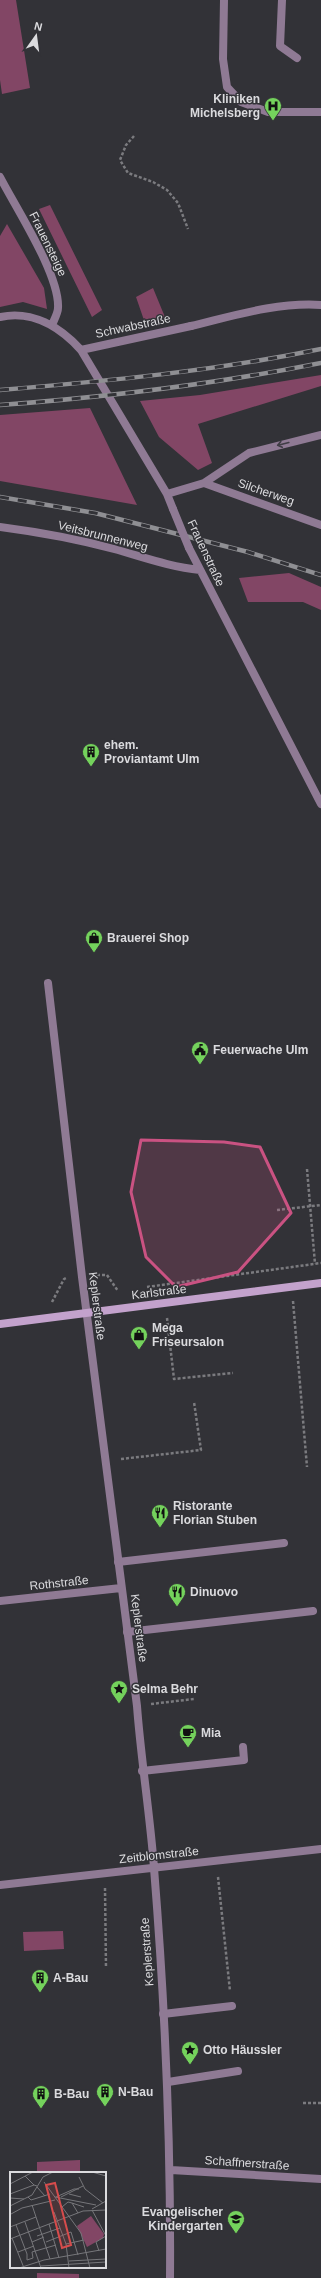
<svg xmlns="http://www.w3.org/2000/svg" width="321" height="2278" viewBox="0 0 321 2278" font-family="Arial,sans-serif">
<rect width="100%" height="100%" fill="#323237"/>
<path fill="#824665" d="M 0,0 L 16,0 L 30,88 L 2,94 L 0,80 Z
M 50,205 L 102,310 L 92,317 L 39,209 Z
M 7,224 L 44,288 L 47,309 L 23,302 L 0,307 L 0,236 Z
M 153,288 L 167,322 L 146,326 L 136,297 Z
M 321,375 L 321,386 L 198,424 L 212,463 L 198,470 L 159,437 L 140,401 L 200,395 Z
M 90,408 L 137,505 L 0,481 L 0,415 Z
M 289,573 L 321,587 L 321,610 L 303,602 L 248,602 L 239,578 Z
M 63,1931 L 64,1949 L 24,1951 L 23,1932 Z
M 80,2160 L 80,2173 L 37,2173 L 37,2162 Z
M 37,2273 L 79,2274 L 79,2278 L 37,2278 Z"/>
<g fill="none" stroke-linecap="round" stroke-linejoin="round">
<path stroke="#7b7b7f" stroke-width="2.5" stroke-dasharray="3 2" stroke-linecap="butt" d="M 134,136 L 126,145 L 120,160 L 128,173 L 153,182 L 167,190 L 178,203 L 188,229
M 307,1169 L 315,1264
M 277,1210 L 321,1205
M 97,1275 L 107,1275 L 118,1291
M 147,1287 L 321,1263
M 293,1301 L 307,1467
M 52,1302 L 64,1279 L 66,1278
M 167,1318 L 174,1379 L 233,1373
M 121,1459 L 201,1450 L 194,1402
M 151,1704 L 194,1699
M 218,1877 L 230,1991
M 105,1888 L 106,1968
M 303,2103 L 321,2103"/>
<path stroke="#8f7a94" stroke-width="8" d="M 224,0 L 223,59 L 227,87 L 241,102 L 268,112 L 321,112
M 282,0 L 280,46 L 297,58
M 191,326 C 233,316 277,302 321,305
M 118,1562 L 284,1543
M 127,1632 L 313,1611
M 142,1771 L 244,1760 L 243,1747
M 163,2014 L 232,2006
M 168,2082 L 238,2071"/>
<path stroke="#8f7a94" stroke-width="8" d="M 0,177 C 16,208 60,275 58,308 C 58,313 54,320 52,325
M 0,317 C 32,310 60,327 81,350 L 167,494 L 173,509
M 81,350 L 191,326
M 204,483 L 321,525
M 167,494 L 204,483 L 249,453 L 321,435
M 0,527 C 38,532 77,539 114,549 C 143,557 170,567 200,570
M 189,548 L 321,804
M 48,983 L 82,1277 L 137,1706 C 141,1760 150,1814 154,1868 C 165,2005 171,2141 170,2278
M 0,1601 L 121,1588
M 0,1885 L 321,1849
M 171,2170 L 321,2179"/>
<path stroke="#c3a2cc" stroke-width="8" d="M 0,1324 L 321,1283"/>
<defs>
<path id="rail" d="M 0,390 C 108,381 215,371 321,349
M 0,405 C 108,397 215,384 321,363
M 0,497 L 95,513 L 248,552 L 321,575"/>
</defs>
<use href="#rail" stroke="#8f8f93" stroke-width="4.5"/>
<use href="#rail" stroke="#323237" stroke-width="3" stroke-dasharray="9" stroke-linecap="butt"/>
<path stroke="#8f7a94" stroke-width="8" d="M 173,509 L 189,548"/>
</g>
<defs><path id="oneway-shaft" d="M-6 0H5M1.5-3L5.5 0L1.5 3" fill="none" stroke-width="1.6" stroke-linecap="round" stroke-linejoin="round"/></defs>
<use stroke="#403d45" href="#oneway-shaft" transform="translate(283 444) rotate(166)"/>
<path fill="#ca5282" fill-opacity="0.2" stroke="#ca5282" stroke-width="3" stroke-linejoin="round" d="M 141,1140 L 224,1142 L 260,1147 L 291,1213 L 238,1272 L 176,1287 L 146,1257 L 131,1192 Z"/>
<defs>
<symbol id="hospital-pin" viewBox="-11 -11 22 30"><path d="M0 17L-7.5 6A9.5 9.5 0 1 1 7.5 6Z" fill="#74d25c" stroke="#323237"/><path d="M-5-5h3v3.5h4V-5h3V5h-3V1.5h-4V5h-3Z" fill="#111"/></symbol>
<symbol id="building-pin" viewBox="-11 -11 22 30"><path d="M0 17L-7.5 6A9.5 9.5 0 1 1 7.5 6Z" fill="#74d25c" stroke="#323237"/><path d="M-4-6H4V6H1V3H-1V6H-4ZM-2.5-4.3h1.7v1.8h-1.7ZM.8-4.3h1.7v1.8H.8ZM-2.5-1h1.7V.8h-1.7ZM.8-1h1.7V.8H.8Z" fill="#111"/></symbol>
<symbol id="shop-pin" viewBox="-11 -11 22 30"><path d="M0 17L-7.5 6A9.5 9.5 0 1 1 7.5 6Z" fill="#74d25c" stroke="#323237"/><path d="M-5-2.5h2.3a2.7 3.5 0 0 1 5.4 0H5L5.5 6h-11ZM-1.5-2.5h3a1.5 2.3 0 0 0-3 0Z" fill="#111"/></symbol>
<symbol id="civic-pin" viewBox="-11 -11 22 30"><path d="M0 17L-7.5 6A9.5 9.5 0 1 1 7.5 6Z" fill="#74d25c" stroke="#323237"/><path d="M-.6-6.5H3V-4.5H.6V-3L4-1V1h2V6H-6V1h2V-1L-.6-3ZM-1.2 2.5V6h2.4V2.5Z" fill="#111"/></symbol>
<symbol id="restaurant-pin" viewBox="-11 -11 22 30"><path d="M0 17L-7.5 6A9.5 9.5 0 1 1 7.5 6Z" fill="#74d25c" stroke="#323237"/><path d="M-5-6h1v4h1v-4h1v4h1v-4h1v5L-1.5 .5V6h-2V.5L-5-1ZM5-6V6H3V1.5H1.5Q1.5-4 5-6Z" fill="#111"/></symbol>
<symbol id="sight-pin" viewBox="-11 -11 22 30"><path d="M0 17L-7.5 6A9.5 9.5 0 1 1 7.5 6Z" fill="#74d25c" stroke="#323237"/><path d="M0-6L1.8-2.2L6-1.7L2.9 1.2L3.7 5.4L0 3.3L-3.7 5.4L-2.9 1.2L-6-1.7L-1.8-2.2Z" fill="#111"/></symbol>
<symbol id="cafe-pin" viewBox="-11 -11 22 30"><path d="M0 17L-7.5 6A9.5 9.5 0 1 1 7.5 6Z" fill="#74d25c" stroke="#323237"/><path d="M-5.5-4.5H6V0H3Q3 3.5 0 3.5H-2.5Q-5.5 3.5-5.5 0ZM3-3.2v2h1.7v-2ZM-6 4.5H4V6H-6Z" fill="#111"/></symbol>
<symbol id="school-pin" viewBox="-11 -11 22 30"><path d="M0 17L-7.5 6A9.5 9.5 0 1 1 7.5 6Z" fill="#74d25c" stroke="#323237"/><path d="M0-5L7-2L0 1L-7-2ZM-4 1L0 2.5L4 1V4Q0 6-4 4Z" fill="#111"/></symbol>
</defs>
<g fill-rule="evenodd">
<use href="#hospital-pin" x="263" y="96" width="20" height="27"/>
<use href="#building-pin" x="81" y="742" width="20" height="27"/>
<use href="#shop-pin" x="84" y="928" width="20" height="27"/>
<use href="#civic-pin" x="190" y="1040" width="20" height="27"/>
<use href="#shop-pin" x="129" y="1325" width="20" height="27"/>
<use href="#restaurant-pin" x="150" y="1503" width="20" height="27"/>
<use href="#restaurant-pin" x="167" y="1582" width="20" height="27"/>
<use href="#sight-pin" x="109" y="1679" width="20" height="27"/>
<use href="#cafe-pin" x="178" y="1723" width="20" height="27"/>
<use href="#building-pin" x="30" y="1968" width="20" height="27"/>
<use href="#sight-pin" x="180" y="2040" width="20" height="27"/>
<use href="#building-pin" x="95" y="2082" width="20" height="27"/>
<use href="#building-pin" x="31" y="2084" width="20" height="27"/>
<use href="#school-pin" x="226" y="2209" width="20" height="27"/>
</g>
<g text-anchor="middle" stroke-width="3" stroke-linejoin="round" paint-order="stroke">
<g font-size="12" font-weight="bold" fill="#dbdbde" stroke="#323237" text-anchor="start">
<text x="260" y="103" text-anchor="end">Kliniken<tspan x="260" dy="14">Michelsberg</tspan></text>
<text x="104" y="749">ehem.<tspan x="104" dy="14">Proviantamt Ulm</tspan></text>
<text x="107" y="942">Brauerei Shop</text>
<text x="213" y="1054">Feuerwache Ulm</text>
<text x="152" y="1332">Mega<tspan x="152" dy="14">Friseursalon</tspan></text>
<text x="173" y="1510">Ristorante<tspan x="173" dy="14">Florian Stuben</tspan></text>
<text x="190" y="1596">Dinuovo</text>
<text x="132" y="1693">Selma Behr</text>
<text x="201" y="1737">Mia</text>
<text x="53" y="1982">A-Bau</text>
<text x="203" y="2054">Otto Häussler</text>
<text x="118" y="2096">N-Bau</text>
<text x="54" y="2098">B-Bau</text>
<text x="223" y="2216" text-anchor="end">Evangelischer<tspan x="223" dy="14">Kindergarten</tspan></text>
</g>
<g font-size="12" fill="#dbdbde" stroke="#323237">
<text transform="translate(48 244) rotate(64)" y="4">Frauensteige</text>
<text transform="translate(133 326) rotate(-12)" y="4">Schwabstraße</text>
<text transform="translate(266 492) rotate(19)" y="4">Silcherweg</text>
<text transform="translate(103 536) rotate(14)" y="4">Veitsbrunnenweg</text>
<text transform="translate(206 553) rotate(65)" y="4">Frauenstraße</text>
<text transform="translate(159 1292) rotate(-7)" y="4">Karlstraße</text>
<text transform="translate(97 1306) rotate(83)" y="4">Keplerstraße</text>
<text transform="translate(59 1583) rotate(-6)" y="4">Rothstraße</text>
<text transform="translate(139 1628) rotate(83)" y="4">Keplerstraße</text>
<text transform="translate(159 1855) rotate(-6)" y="4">Zeitblomstraße</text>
<text transform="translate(147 1952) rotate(-94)" y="4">Keplerstraße</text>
<text transform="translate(247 2163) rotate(4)" y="4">Schaffnerstraße</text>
</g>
</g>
<g transform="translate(10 2172)">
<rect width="96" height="96" fill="#323237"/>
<path d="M 81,44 L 94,62 L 93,66 L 77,75 L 67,54 Z" fill="#824665"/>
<path fill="none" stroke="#76767a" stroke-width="1" d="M 82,0 L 96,4M 15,4 L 24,13M 69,5 L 75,17 L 93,31M 34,10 L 71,61 L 80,96M 0,12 L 23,0M 27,15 L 35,24M 0,22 L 24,13 L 27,14M 59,22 L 71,25M 18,25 L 21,28 L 40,22M 45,25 L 86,33M 46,25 L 64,17 L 69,17M 51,25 L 73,14M 0,26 L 14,27M 62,31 L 74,35M 22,33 L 40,87M 0,34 L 22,23 L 33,5 L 43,0M 52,35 L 58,30 L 62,31 L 68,41M 82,37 L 96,29M 82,38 L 96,64M 44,40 L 56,72 L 59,96M 1,42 L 12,36 L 45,28M 15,50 L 31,96M 39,52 L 49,86M 6,53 L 17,82 L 17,88 L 23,86 L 22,80 L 46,73M 0,55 L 26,45M 27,64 L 50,56M 2,66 L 14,96M 0,67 L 73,39 L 96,38M 22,70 L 34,65M 36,70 L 61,60 L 68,83M 56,72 L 74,68M 89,79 L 86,70 L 96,64M 8,80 L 24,74M 59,89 L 96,87M 31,94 L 96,90M 9,96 L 34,88 L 96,77"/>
<path fill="#d74c4c" fill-opacity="0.15" stroke="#d74c4c" stroke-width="2" d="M 45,11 L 61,73 L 52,76 L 36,13 Z"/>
<rect width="96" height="96" fill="none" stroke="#dbdbde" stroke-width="2"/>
</g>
<g transform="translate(36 36) rotate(14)" stroke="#323237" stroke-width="3" paint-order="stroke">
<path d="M0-3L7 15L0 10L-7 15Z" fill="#dbdbde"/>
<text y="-6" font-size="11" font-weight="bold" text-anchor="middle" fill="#dbdbde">N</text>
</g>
</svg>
